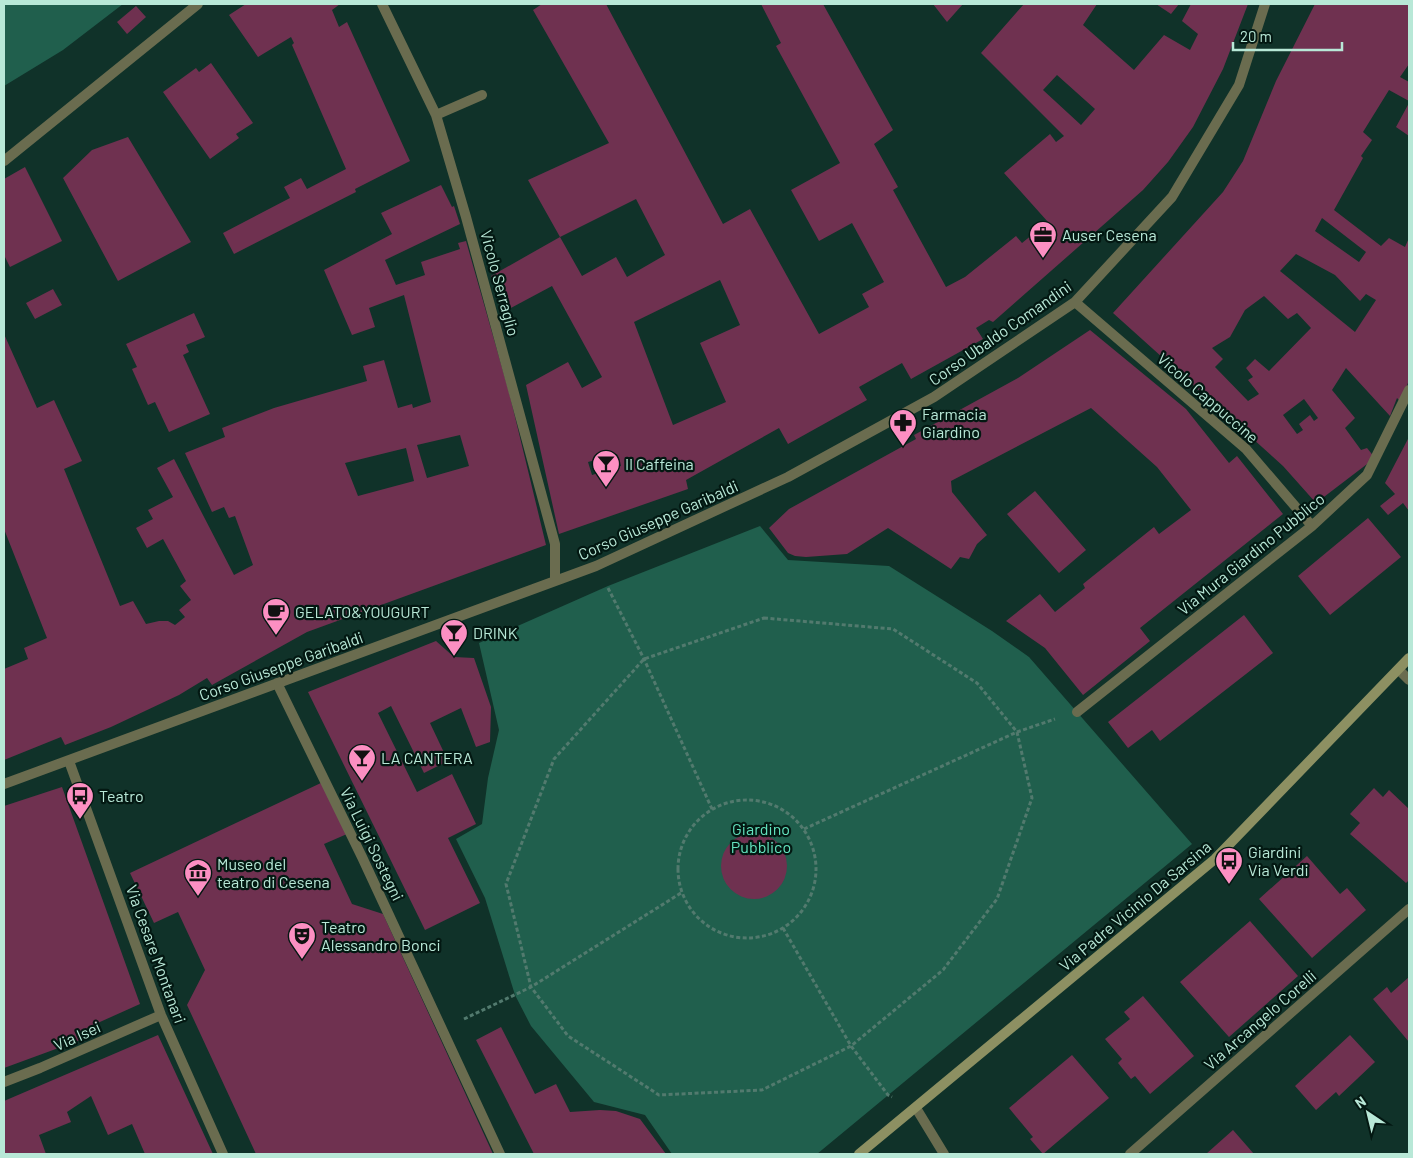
<svg xmlns="http://www.w3.org/2000/svg" width="1413" height="1158" viewBox="0 0 1413 1158" font-family="Barlow,sans-serif">
<rect width="100%" height="100%" fill="#103229"/>
<path fill="#205f4d" d="M 4,4 L 123,4 L 63,50 L 4,86 Z
M 760,526 L 788,560 L 889,566 L 992,631 L 1029,657 L 1192,844 L 817,1154 L 672,1154 L 645,1115 L 594,1102 L 531,1026 L 515,995 L 485,898 L 456,839 L 482,824 L 488,778 L 499,730 L 479,643 L 608,586 Z"/>
<path fill="#6f3150" fill-rule="evenodd" d="M 246,4 L 340,4 L 332,10 L 339,27 L 347,22 L 410,161 L 355,189 L 356,192 L 234,254 L 223,233 L 290,198 L 284,187 L 301,178 L 307,189 L 346,169 L 292,45 L 294,43 L 291,37 L 258,57 L 229,15 Z
M 542,4 L 606,4 L 723,224 L 750,209 L 819,334 L 869,307 L 862,294 L 884,282 L 852,223 L 819,241 L 791,190 L 840,163 L 776,46 L 781,43 L 761,4 L 823,4 L 893,130 L 874,144 L 898,187 L 893,190 L 946,287 L 965,277 L 1016,236 L 1022,243 L 1048,222 L 1004,173 L 1050,134 L 1056,142 L 1064,136 L 981,53 L 1024,4 L 1097,4 L 1083,25 L 1134,70 L 1164,35 L 1190,50 L 1198,34 L 1182,21 L 1191,4 L 1248,4 L 1223,69 L 1193,127 L 1168,162 L 1143,190 L 993,322 L 989,320 L 976,328 L 983,339 L 911,379 L 902,363 L 859,387 L 867,400 L 788,444 L 779,428 L 686,480 L 688,489 L 559,534 L 526,385 L 568,362 L 582,388 L 602,377 L 552,286 L 509,309 L 491,276 L 560,237 L 582,276 L 616,257 L 627,277 L 665,255 L 636,199 L 560,237 L 528,180 L 609,143 L 533,10 ZM 1057,75 L 1095,109 L 1081,125 L 1043,90 ZM 720,280 L 740,325 L 700,343 L 726,402 L 673,425 L 634,322 ZM 617,454 L 621,466 L 592,475 L 588,462 Z
M 933,4 L 963,4 L 947,22 Z
M 1156,4 L 1179,4 L 1171,14 Z
M 1315,4 L 1409,4 L 1409,64 L 1400,77 L 1409,82 L 1409,101 L 1389,90 L 1363,132 L 1372,140 L 1361,156 L 1363,158 L 1334,210 L 1381,246 L 1389,238 L 1405,247 L 1409,238 L 1409,380 L 1401,402 L 1397,398 L 1390,416 L 1346,368 L 1332,390 L 1355,418 L 1345,428 L 1361,450 L 1367,448 L 1375,458 L 1316,503 L 1283,466 L 1113,313 L 1223,192 L 1243,161 L 1276,81 ZM 1322,218 L 1366,252 L 1359,262 L 1315,231 ZM 1296,254 L 1335,275 L 1360,301 L 1366,294 L 1376,300 L 1355,332 L 1280,271 ZM 1264,296 L 1288,319 L 1297,313 L 1311,328 L 1269,371 L 1255,359 L 1246,368 L 1253,377 L 1248,380 L 1259,394 L 1248,401 L 1215,367 L 1223,359 L 1212,348 L 1230,337 L 1245,310 ZM 1304,399 L 1318,418 L 1314,421 L 1310,415 L 1299,424 L 1303,430 L 1297,434 L 1283,415 Z
M 136,6 L 146,17 L 127,34 L 117,22 Z
M 211,63 L 253,123 L 236,134 L 239,138 L 210,159 L 163,92 L 196,68 L 199,72 Z
M 1409,103 L 1409,136 L 1396,127 Z
M 128,137 L 191,242 L 118,281 L 63,178 L 92,150 Z
M 25,167 L 62,241 L 10,267 L 4,255 L 4,179 Z
M 441,185 L 452,207 L 454,206 L 460,224 L 385,260 L 396,285 L 425,275 L 421,262 L 460,249 L 458,243 L 466,241 L 509,392 L 546,545 L 307,632 L 212,685 L 207,678 L 179,695 L 111,727 L 65,745 L 61,737 L 4,760 L 4,669 L 28,659 L 24,648 L 47,638 L 4,529 L 4,334 L 37,408 L 54,400 L 82,461 L 64,469 L 120,606 L 133,601 L 146,624 L 159,621 L 168,621 L 175,625 L 185,617 L 179,610 L 191,600 L 180,586 L 186,581 L 163,539 L 147,548 L 136,528 L 153,519 L 148,510 L 173,497 L 157,468 L 174,459 L 234,575 L 253,565 L 235,516 L 229,518 L 224,507 L 212,512 L 185,453 L 225,437 L 222,428 L 274,408 L 367,381 L 363,366 L 384,360 L 398,408 L 412,404 L 413,408 L 431,402 L 404,295 L 369,308 L 375,327 L 352,335 L 324,270 L 392,234 L 381,213 ZM 460,435 L 469,466 L 427,478 L 417,445 ZM 406,448 L 414,481 L 358,496 L 345,463 Z
M 53,289 L 62,305 L 35,319 L 26,303 Z
M 194,313 L 205,337 L 186,345 L 189,352 L 183,355 L 210,414 L 169,432 L 155,402 L 148,405 L 132,369 L 137,367 L 126,344 Z
M 1090,330 L 1186,409 L 1229,463 L 1237,456 L 1283,514 L 1140,628 L 1150,641 L 1083,695 L 1045,648 L 1006,621 L 1040,594 L 1055,612 L 1085,588 L 1083,584 L 1154,527 L 1159,534 L 1191,510 L 1157,467 L 1091,408 L 951,481 L 952,492 L 987,535 L 977,544 L 969,559 L 960,557 L 951,569 L 888,528 L 847,554 L 806,557 L 795,556 L 788,553 L 769,528 L 789,509 L 916,439 L 914,435 L 1018,378 Z
M 1409,437 L 1409,511 L 1403,503 L 1388,515 L 1380,506 L 1395,494 L 1385,483 Z
M 1035,491 L 1086,550 L 1059,573 L 1007,514 Z
M 1368,518 L 1401,557 L 1330,615 L 1298,576 Z
M 1244,615 L 1273,653 L 1160,741 L 1152,730 L 1128,748 L 1108,722 Z
M 436,641 L 454,657 L 474,658 L 491,707 L 490,742 L 476,747 L 461,708 L 430,723 L 448,761 L 424,773 L 391,706 L 378,713 L 417,792 L 452,774 L 476,824 L 448,838 L 480,903 L 425,930 L 308,692 Z
M 323,782 L 347,834 L 324,844 L 352,904 L 383,914 L 493,1154 L 256,1154 L 187,1005 L 205,970 L 178,912 L 154,923 L 130,873 Z
M 62,787 L 140,1004 L 91,1026 L 94,1035 L 4,1068 L 4,806 Z
M 1374,788 L 1383,797 L 1389,790 L 1409,809 L 1409,880 L 1406,883 L 1350,834 L 1360,823 L 1350,814 Z
M721 866a33 33 0 1 1 66 0a33 33 0 1 1-66 0Z
M 1307,856 L 1340,894 L 1347,888 L 1366,910 L 1312,958 L 1259,899 Z
M 1250,921 L 1298,976 L 1229,1037 L 1180,982 Z
M 1409,977 L 1409,1042 L 1373,999 L 1387,987 L 1391,993 Z
M 1143,996 L 1194,1056 L 1150,1094 L 1135,1076 L 1131,1079 L 1118,1063 L 1122,1059 L 1105,1039 L 1130,1019 L 1124,1012 Z
M 501,1027 L 535,1094 L 556,1084 L 570,1112 L 600,1110 L 616,1111 L 640,1119 L 666,1154 L 534,1154 L 476,1040 Z
M 158,1035 L 213,1154 L 145,1154 L 132,1124 L 108,1135 L 91,1096 L 67,1112 L 71,1122 L 39,1135 L 46,1154 L 4,1154 L 4,1101 Z
M 1350,1035 L 1375,1062 L 1339,1096 L 1336,1092 L 1316,1110 L 1295,1086 Z
M 1072,1055 L 1109,1098 L 1043,1154 L 1030,1139 L 1033,1137 L 1009,1108 Z
M 1233,1130 L 1254,1154 L 1206,1154 Z"/>
<g fill="none" stroke-linecap="round" stroke-linejoin="round">
<path stroke="#527a6e" stroke-width="3" stroke-dasharray="4 2.5" stroke-linecap="butt" d="M 608,588 L 644,659 L 712,809
M 764,618 L 893,629 L 977,683 L 1017,732 L 1032,798 L 997,899 L 943,970 L 851,1046 L 762,1090 L 659,1095 L 568,1036 L 531,987 L 506,884 L 554,759 L 644,659 Z
M678 869a69 69 0 1 1 138 0a69 69 0 1 1-138 0Z
M 804,829 L 1017,732 L 1055,719
M 783,928 L 851,1046 L 888,1095 L 892,1097
M 464,1019 L 531,987 L 681,893"/>
<path stroke="#6a6c4f" stroke-width="10" d="M 382,4 L 436,115 L 466,217 L 555,544 L 555,580
M 436,115 L 482,95
M 4,161 L 198,4
M 1075,302 L 1246,449 L 1312,526
M 1399,670 L 1409,680
M 277,683 L 362,857 L 500,1154
M 1077,712 L 1312,526 L 1367,475 L 1409,390
M 69,761 L 161,1015 L 223,1154
M 4,784 L 596,566 L 788,477 L 934,397 L 1075,302 L 1172,197 L 1239,85 L 1265,4
M 4,1082 L 40,1068 L 161,1015
M 916,1108 L 944,1154
M 1130,1154 L 1409,909"/>
<path stroke="#8d9062" stroke-width="10" d="M 859,1154 L 1215,859 L 1409,658"/>
</g>
<defs>
<symbol id="office-pin" viewBox="-11 -11 22 30"><path d="M0 17L-7.5 6A9.5 9.5 0 1 1 7.5 6Z" fill="#fc8fc2" stroke="#031812"/><path d="M-6-3h4V-5.5h4V-3h4V5H-6ZM-1-4.5V-3h2v-1.5ZM-6 0V1H6V0Z" fill="#111"/></symbol>
<symbol id="pharmacy-pin" viewBox="-11 -11 22 30"><path d="M0 17L-7.5 6A9.5 9.5 0 1 1 7.5 6Z" fill="#fc8fc2" stroke="#031812"/><path d="M-2-6h4v4h4v4h-4v4h-4v-4h-4v-4h4Z" fill="#111"/></symbol>
<symbol id="bar-pin" viewBox="-11 -11 22 30"><path d="M0 17L-7.5 6A9.5 9.5 0 1 1 7.5 6Z" fill="#fc8fc2" stroke="#031812"/><path d="M-6-5H6L.8 .8V4.5H3.5V6h-7V4.5H-.8V.8Z" fill="#111"/></symbol>
<symbol id="cafe-pin" viewBox="-11 -11 22 30"><path d="M0 17L-7.5 6A9.5 9.5 0 1 1 7.5 6Z" fill="#fc8fc2" stroke="#031812"/><path d="M-5.5-4.5H6V0H3Q3 3.5 0 3.5H-2.5Q-5.5 3.5-5.5 0ZM3-3.2v2h1.7v-2ZM-6 4.5H4V6H-6Z" fill="#111"/></symbol>
<symbol id="bus-pin" viewBox="-11 -11 22 30"><path d="M0 17L-7.5 6A9.5 9.5 0 1 1 7.5 6Z" fill="#fc8fc2" stroke="#031812"/><path d="M-5-6H5V4H4V6H2V4H-2V6H-4V4H-5ZM-3.5-4V0h7V-4ZM-3.5 1.2v1.5H-2V1.2ZM2 1.2v1.5H3.5V1.2Z" fill="#111"/></symbol>
<symbol id="museum-pin" viewBox="-11 -11 22 30"><path d="M0 17L-7.5 6A9.5 9.5 0 1 1 7.5 6Z" fill="#fc8fc2" stroke="#031812"/><path d="M0-6L6-3V-2H-6V-3ZM-5-1h2V3h-2ZM-1-1h2V3h-2ZM3-1h2V3H3ZM-6 4H6V6H-6Z" fill="#111"/></symbol>
<symbol id="theatre-pin" viewBox="-11 -11 22 30"><path d="M0 17L-7.5 6A9.5 9.5 0 1 1 7.5 6Z" fill="#fc8fc2" stroke="#031812"/><path d="M-5-5.5Q0-4 5-5.5V0Q5 5 0 6Q-5 5-5 0ZM-3.3-2.5H-1v1.5H-3.3ZM1-2.5H3.3v1.5H1ZM-2.8 1Q0 5.5 2.8 1Z" fill="#111"/></symbol>
</defs>
<g fill-rule="evenodd">
<use href="#office-pin" x="1027" y="219" width="32" height="43"/>
<use href="#pharmacy-pin" x="887" y="407" width="32" height="43"/>
<use href="#bar-pin" x="590" y="448" width="32" height="43"/>
<use href="#cafe-pin" x="260" y="596" width="32" height="43"/>
<use href="#bar-pin" x="438" y="617" width="32" height="43"/>
<use href="#bar-pin" x="346" y="742" width="32" height="43"/>
<use href="#bus-pin" x="64" y="780" width="32" height="43"/>
<use href="#bus-pin" x="1213" y="845" width="32" height="43"/>
<use href="#museum-pin" x="182" y="857" width="32" height="43"/>
<use href="#theatre-pin" x="286" y="920" width="32" height="43"/>
</g>
<g text-anchor="middle" stroke-width="4.5" stroke-linejoin="round" paint-order="stroke">
<g font-size="16" fill="#b8e8d7" stroke="#031812" text-anchor="start">
<text x="1062" y="241">Auser Cesena</text>
<text x="922" y="420">Farmacia<tspan x="922" dy="18">Giardino</tspan></text>
<text x="625" y="470">Il Caffeina</text>
<text x="295" y="618">GELATO&amp;YOUGURT</text>
<text x="473" y="639">DRINK</text>
<text x="381" y="764">LA CANTERA</text>
<text x="99" y="802">Teatro</text>
<text x="1248" y="858">Giardini<tspan x="1248" dy="18">Via Verdi</tspan></text>
<text x="217" y="870">Museo del<tspan x="217" dy="18">teatro di Cesena</tspan></text>
<text x="321" y="933">Teatro<tspan x="321" dy="18">Alessandro Bonci</tspan></text>
</g>
<g font-size="16" fill="#b8e8d7" stroke="#031812">
<text transform="translate(500 283) rotate(75)" y="6">Vicolo Serraglio</text>
<text transform="translate(1000 333) rotate(-35)" y="6">Corso Ubaldo Comandini</text>
<text transform="translate(1208 398) rotate(41)" y="6">Vicolo Cappuccine</text>
<text transform="translate(658 520) rotate(-24)" y="6">Corso Giuseppe Garibaldi</text>
<text transform="translate(1251 554) rotate(-39)" y="6">Via Mura Giardino Pubblico</text>
<text transform="translate(281 666) rotate(-20)" y="6">Corso Giuseppe Garibaldi</text>
<text transform="translate(372 844) rotate(64)" y="6">Via Luigi Sostegni</text>
<text transform="translate(1135 906) rotate(-40)" y="6">Via Padre Vicinio Da Sarsina</text>
<text transform="translate(156 954) rotate(70)" y="6">Via Cesare Montanari</text>
<text transform="translate(1260 1020) rotate(-41)" y="6">Via Arcangelo Corelli</text>
<text transform="translate(77 1036) rotate(-24)" y="6">Via Isei</text>
</g>
<g font-size="16" fill="#64e4bf" stroke="#031812">
<text x="761" y="835">Giardino<tspan x="761" dy="18">Pubblico</tspan></text>
</g>
</g>
<rect width="1413" height="1158" fill="none" stroke="#b8e8d7" stroke-width="10"/>
<g transform="translate(1368 1113) rotate(325)" stroke="#031812" stroke-width="4" paint-order="stroke">
<path d="M0-4L9 19L0 12L-9 19Z" fill="#b8e8d7"/>
<text y="-8" font-size="14" font-weight="bold" text-anchor="middle" fill="#b8e8d7">N</text>
</g>
<path d="M1233 42v8h109v-8" fill="none" stroke="#b8e8d7" stroke-width="2.5"/>
<text x="1240" y="42" font-size="15" fill="#b8e8d7" stroke="#031812" stroke-width="4" paint-order="stroke">20 m</text>
</svg>
